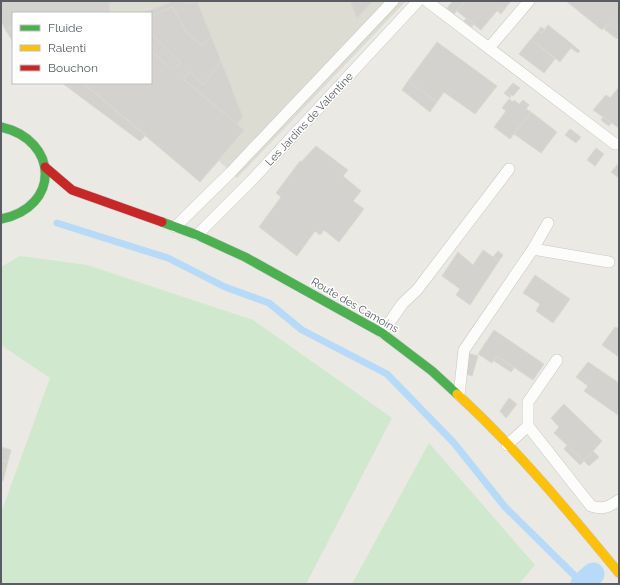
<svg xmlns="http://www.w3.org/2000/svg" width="620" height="585" viewBox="0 0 620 585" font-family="Raleway,sans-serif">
<rect width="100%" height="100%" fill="#eae9e4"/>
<path fill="#dddcd3" d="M 1,1 L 406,1 L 237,178 L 219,161 L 200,182 L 146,135 L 140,141 L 62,83 L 151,83 L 151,13 L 13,13 L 13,42 L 1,20 Z"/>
<path fill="#d0e8cd" d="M 20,256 L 87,265 L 253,320 L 392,418 L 306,584 L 1,584 L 1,513 L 50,378 L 1,345 L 1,267 Z
M 429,443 L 535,565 L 519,584 L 352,584 Z"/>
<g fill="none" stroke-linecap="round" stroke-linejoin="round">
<path stroke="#b6daf7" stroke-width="7" d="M 57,223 L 168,258 L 225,287 L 269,303 L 302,330 L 387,374 L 454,443 L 505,507 L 576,577"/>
<path stroke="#b6daf7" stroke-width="23" d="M 582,584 L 593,574"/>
</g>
<path fill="#d4d2cf" stroke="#dad8d3" d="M 1,1 L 109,1 L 110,13 L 13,13 L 13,28 L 5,29 L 1,20 Z
M 174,1 L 184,1 L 185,4 L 197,1 L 211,36 L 203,46 L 187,33 L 172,7 L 151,16 L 151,13 L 142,13 Z
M 184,1 L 196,1 L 196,2 L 185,4 Z
M 350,1 L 373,1 L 357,18 Z
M 453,1 L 465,1 L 454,14 L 447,8 Z
M 465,1 L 511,1 L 504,10 L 500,7 L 481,30 L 457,11 Z
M 566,1 L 617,1 L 619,3 L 619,31 L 608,23 L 602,30 Z
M 172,7 L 187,33 L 203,46 L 211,36 L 221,61 L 203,85 L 190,71 L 183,79 L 244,130 L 200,182 L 83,83 L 151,83 L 151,51 L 172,69 L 181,63 L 151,33 L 151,16 Z
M 500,7 L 504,10 L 501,14 L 497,11 Z
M 467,18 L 474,24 L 472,27 L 464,21 Z
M 608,23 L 619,31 L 617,39 L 604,29 Z
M 548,25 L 573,45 L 560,62 L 531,39 L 538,31 L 542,33 Z
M 541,27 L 545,30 L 542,33 L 538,31 Z
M 13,28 L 13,42 L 5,29 Z
M 151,33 L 181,63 L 172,69 L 151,51 Z
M 531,39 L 555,59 L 544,73 L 519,54 Z
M 437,42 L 497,86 L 475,114 L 444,92 L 437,102 L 408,81 Z
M 573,45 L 580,51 L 578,53 L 571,48 Z
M 221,61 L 243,117 L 237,124 L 183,79 L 190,71 L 203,85 Z
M 408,81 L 437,102 L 430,112 L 402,90 Z
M 62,83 L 83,83 L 146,135 L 140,141 Z
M 513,83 L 520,88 L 513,96 L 506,91 Z
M 619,87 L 619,128 L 593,110 L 606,95 L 610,98 Z
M 506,91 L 511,95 L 510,98 L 504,93 Z
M 509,99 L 513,102 L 514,100 L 519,104 L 523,100 L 529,105 L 526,109 L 531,112 L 510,139 L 494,127 L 506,111 L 502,108 Z
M 531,112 L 557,132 L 541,153 L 514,134 Z
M 603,117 L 611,123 L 609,126 L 601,120 Z
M 570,129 L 581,137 L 576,143 L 565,135 Z
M 316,146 L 348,170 L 343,176 L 361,191 L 353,201 L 364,209 L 339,242 L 324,230 L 320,235 L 315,231 L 297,256 L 259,227 L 281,197 L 276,193 L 300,161 L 301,162 Z
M 596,148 L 604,154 L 595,166 L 587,160 Z
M 619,163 L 619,178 L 611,172 Z
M 483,250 L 499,261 L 470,305 L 456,295 L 460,289 L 442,276 L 458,252 L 473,265 Z
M 498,251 L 503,255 L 499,261 L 493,257 Z
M 535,275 L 570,299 L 553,323 L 536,311 L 540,304 L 523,293 Z
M 615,327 L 619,329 L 619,357 L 602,345 Z
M 494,330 L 544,364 L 533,380 L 497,356 L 492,363 L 478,354 Z
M 468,353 L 478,356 L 472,376 L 462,373 Z
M 497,356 L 514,368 L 511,372 L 494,361 Z
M 588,362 L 619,383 L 618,415 L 584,391 L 588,386 L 576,377 Z
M 509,398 L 517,404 L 506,418 L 500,411 Z
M 564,404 L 602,441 L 584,461 L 554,433 L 559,427 L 551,418 Z
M 567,445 L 584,461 L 580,465 L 564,449 Z
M 1,447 L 11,450 L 8,461 L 1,460 Z
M 593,451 L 599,457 L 589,466 L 584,461 Z
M 1,460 L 8,461 L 3,481 L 1,481 Z"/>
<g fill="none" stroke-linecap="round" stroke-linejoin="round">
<defs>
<path id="lane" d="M 427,1 L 615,144 L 619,144
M 489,48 L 529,1
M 175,227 L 231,172 L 393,1
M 197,235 L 252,180 L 418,1
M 533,249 L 609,262
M 382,333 L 403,303 L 417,290 L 509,169
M 459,395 L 464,350 L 533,249 L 548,223
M 528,426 L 591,506 C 603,510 609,507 619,500
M 507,445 L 528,426 L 528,402 L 557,360"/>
<path id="fast" d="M 1,127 C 59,140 61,207 1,219
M 162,222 L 197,235 L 245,257 L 382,333 L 432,371 L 457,394"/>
<path id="slow" d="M 457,394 C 516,448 568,511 619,573"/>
<path id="jam" d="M 45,167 L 72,190 L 162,222"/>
</defs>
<use href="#lane" stroke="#c6c7c6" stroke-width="12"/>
<use href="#fast" stroke="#c5c5c5" stroke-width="10"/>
<use href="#slow" stroke="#c5c5c5" stroke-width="10"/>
<use href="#jam" stroke="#c5c5c5" stroke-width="10"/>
<use href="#lane" stroke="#fcfcfb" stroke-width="11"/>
<use href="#fast" stroke="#4caf50" stroke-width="9"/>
<use href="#slow" stroke="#ffc107" stroke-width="9"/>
<use href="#jam" stroke="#c62828" stroke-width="9"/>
</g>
<g text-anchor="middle" stroke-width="3" stroke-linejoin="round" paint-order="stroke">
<g font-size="11" fill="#595d63" stroke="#fff">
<text transform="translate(309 119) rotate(-47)" y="4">Les Jardins de Valentine</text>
<text transform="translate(355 305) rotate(30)" y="4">Route des Camoins</text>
</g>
</g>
<rect width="620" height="585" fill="none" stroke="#595d63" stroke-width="4"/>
<rect x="12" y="12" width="140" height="72" fill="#ffffff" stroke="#bdbec1"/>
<rect x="20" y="25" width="20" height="6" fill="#4caf50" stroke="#bdbec1"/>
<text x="48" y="32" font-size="12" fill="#595d63">Fluide</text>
<rect x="20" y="45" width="20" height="6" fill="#ffc107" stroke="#bdbec1"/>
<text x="48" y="52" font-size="12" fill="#595d63">Ralenti</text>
<rect x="20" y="65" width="20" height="6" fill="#c62828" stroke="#bdbec1"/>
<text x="48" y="72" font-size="12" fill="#595d63">Bouchon</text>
</svg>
